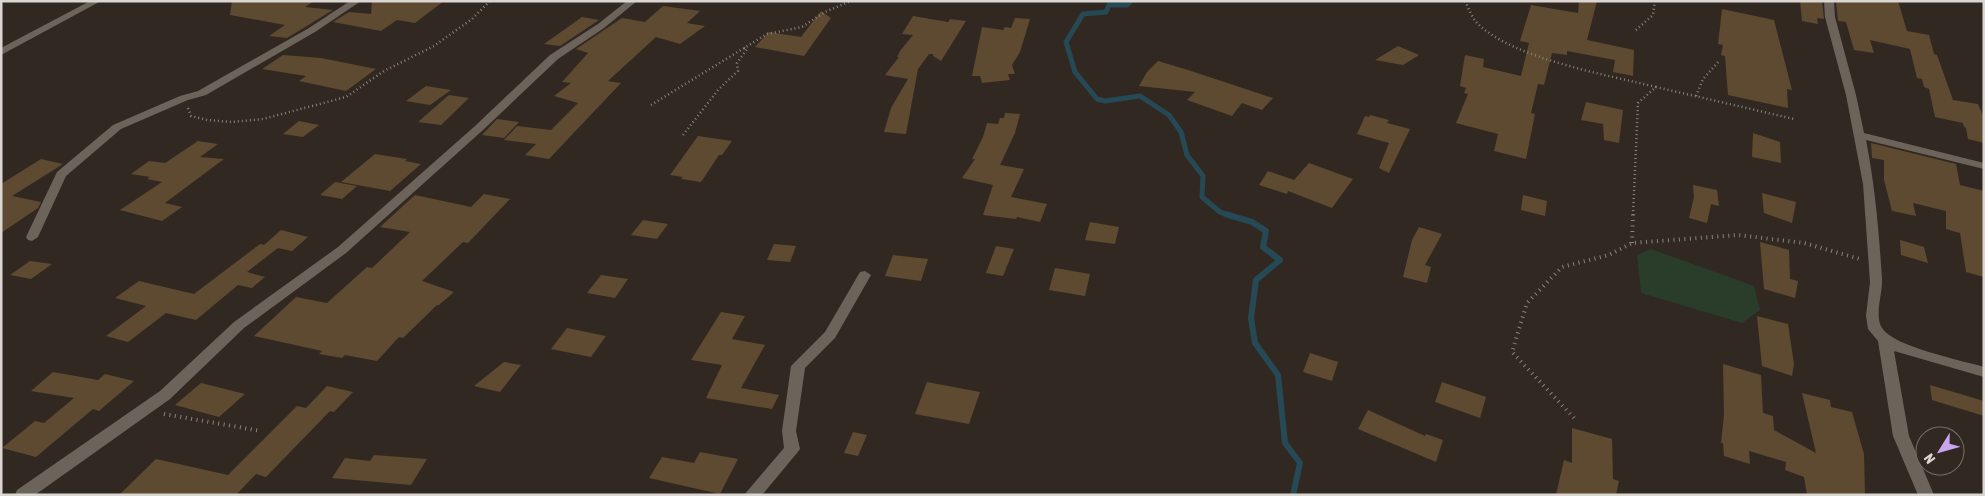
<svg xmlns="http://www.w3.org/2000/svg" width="1985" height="496" viewBox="0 0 1985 496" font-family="'Asap Condensed',sans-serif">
<rect width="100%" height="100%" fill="#312921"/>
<path fill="#2a3d2a" d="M 1651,249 L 1754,286 L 1760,310 L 1742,323 L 1641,293 L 1637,255 Z"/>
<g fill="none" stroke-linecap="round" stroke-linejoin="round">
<path stroke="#264956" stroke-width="5" d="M 1131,1 L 1127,5 L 1109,5 L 1106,12 L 1083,14 L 1066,42 L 1075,72 L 1097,99 L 1105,101 L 1140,96 L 1169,115 L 1181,132 L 1187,155 L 1203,176 L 1202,197 L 1220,212 L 1229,215"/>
<path stroke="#264956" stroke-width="6" d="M 1225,214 L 1252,222 L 1266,231 L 1263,247 L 1280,260 L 1256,280 L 1251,318 L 1255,343 L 1278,375 L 1285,443 L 1300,463 L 1293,495"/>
</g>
<path fill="#5e4931" d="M 232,1 L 314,1 L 305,7 L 333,10 L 287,38 L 269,36 L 285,25 L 230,15 Z
M 372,1 L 444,1 L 415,23 L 397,20 L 381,31 L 333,22 L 349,12 L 371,14 Z
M 1579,1 L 1597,1 L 1587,40 L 1634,50 L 1633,76 L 1613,72 L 1615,60 L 1567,51 L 1567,55 L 1552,53 L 1544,85 L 1538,84 L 1531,113 L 1535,114 L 1526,159 L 1494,151 L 1498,134 L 1456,123 L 1468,94 L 1464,93 L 1466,88 L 1460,86 L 1465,55 L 1484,59 L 1483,67 L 1521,76 L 1529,43 L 1520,41 L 1531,5 L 1578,13 Z
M 1800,1 L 1822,1 L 1824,19 L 1817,18 L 1818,24 L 1802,21 Z
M 1836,1 L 1898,1 L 1907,31 L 1929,35 L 1934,54 L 1937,55 L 1953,100 L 1978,104 L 1984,118 L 1984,143 L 1968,139 L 1966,128 L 1964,127 L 1963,123 L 1935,117 L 1929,89 L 1924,87 L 1922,79 L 1917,78 L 1910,49 L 1870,40 L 1874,53 L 1854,50 L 1846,22 L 1838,21 Z
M 663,6 L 700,11 L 687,23 L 705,26 L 680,44 L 656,37 L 608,81 L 621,83 L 549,159 L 525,155 L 536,144 L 504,140 L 517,126 L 551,130 L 578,103 L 554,96 L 571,83 L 562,82 L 588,53 L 576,49 L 622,18 L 645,22 Z
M 1722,9 L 1774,20 L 1792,90 L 1787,89 L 1788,108 L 1728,95 L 1725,56 L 1721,55 L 1723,45 L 1718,44 Z
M 821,11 L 831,18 L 804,56 L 755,47 L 769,32 L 801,37 Z
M 913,16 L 948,22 L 950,19 L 966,21 L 941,61 L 933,56 L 933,54 L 929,54 L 918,69 L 906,134 L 884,132 L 891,108 L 908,79 L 885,75 L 899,57 L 897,57 L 900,51 L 913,35 L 902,34 Z
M 582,17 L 599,20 L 560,46 L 544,44 Z
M 1015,18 L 1030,19 L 1020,52 L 1012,65 L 1015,74 L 1008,74 L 1010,80 L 982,83 L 980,76 L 972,76 L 982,27 L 1003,30 L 1005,27 L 1011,28 Z
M 1398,46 L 1419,55 L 1403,65 L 1375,60 Z
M 283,55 L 321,58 L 376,69 L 346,91 L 299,81 L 306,76 L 262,69 Z
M 1158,61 L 1188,70 L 1273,98 L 1262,110 L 1242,103 L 1232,116 L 1187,100 L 1195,92 L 1139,86 L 1147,72 Z
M 426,86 L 451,90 L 430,105 L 406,101 Z
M 449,95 L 469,98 L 441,125 L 418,122 Z
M 1586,102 L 1623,110 L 1619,143 L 1604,140 L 1603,124 L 1581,120 Z
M 1005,113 L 1020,114 L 1015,133 L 1000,165 L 1024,169 L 1011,197 L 1047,204 L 1040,222 L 1017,217 L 1016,219 L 983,215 L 993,185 L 962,178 L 975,159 L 972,159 L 983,137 L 987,123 L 998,124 L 1000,118 L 1004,118 Z
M 1370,115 L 1389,120 L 1387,123 L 1410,129 L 1389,173 L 1379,168 L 1389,143 L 1357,134 L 1365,116 L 1369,117 Z
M 497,119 L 519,122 L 504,138 L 482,135 Z
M 299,121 L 319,125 L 303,137 L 283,134 Z
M 1753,133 L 1780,142 L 1781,163 L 1752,157 Z
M 698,136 L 732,141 L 722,155 L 719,155 L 701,182 L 681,179 L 683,177 L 670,175 Z
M 198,141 L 218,144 L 200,157 L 224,159 L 165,203 L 182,207 L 162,221 L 120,210 L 162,182 L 147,179 L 150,177 L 131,174 L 149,161 L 165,163 Z
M 1871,143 L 1956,164 L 1960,185 L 1984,191 L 1984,277 L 1966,272 L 1960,233 L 1946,229 L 1946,211 L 1913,203 L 1916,216 L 1892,211 L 1884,180 L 1884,160 L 1872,158 Z
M 375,154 L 407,159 L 405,161 L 421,164 L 390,191 L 341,182 Z
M 41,159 L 63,164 L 12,196 L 41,202 L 38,208 L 1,233 L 1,184 Z
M 1309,163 L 1353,179 L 1332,208 L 1288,191 L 1287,194 L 1259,185 L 1268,171 L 1294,180 Z
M 335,182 L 357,186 L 342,199 L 320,195 Z
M 1693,185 L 1717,190 L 1719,206 L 1711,204 L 1707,223 L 1689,218 L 1694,197 Z
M 1762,193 L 1796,202 L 1792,223 L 1764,213 Z
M 484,194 L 510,199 L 468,243 L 463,242 L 422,281 L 454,292 L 439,305 L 437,305 L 403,338 L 399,337 L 377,361 L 345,355 L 342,358 L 319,354 L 322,351 L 254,336 L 296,297 L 327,303 L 367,267 L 372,268 L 410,232 L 380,227 L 415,195 L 471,207 Z
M 1523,195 L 1547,201 L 1545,216 L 1521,210 Z
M 643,220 L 668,224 L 657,239 L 631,235 Z
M 1090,222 L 1119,227 L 1115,244 L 1085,240 Z
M 1419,227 L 1442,234 L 1425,265 L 1431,267 L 1427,283 L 1403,277 L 1412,240 Z
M 281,230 L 308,237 L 292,251 L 264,245 Z
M 1900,240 L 1924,247 L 1928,263 L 1901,255 Z
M 1760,242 L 1789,250 L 1790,279 L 1798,281 L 1795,298 L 1764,289 Z
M 260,244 L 278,248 L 247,272 L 265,277 L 252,288 L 238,285 L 196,320 L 166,313 L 128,342 L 106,336 L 146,306 L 115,298 L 139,281 L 194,294 Z
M 774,244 L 796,246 L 790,262 L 767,260 Z
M 996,246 L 1014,249 L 1003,276 L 986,273 Z
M 893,255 L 928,259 L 921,281 L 885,276 Z
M 30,261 L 52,264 L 31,279 L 10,275 Z
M 1055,268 L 1090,274 L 1085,296 L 1049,290 Z
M 601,275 L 628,279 L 615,298 L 587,293 Z
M 721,312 L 745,316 L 732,339 L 765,345 L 741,388 L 779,395 L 772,409 L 706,398 L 722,365 L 691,360 Z
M 1757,316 L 1788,324 L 1794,364 L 1792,376 L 1762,366 Z
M 567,328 L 606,336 L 591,357 L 551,349 Z
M 1310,353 L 1338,362 L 1332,381 L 1303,372 Z
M 504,362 L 521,365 L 500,392 L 474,386 Z
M 1723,364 L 1761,375 L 1763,413 L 1773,416 L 1774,430 L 1816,453 L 1802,393 L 1830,400 L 1831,407 L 1852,412 L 1864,454 L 1865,495 L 1807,495 L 1804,477 L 1785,470 L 1786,462 L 1749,451 L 1750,464 L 1724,456 L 1723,443 L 1721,443 L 1724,415 Z
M 53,372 L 98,380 L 105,374 L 134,381 L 99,411 L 93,409 L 36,457 L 2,448 L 35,421 L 44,423 L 74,398 L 31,391 Z
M 927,382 L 980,392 L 969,424 L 915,414 Z
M 1442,382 L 1486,397 L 1480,418 L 1435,402 Z
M 201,383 L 245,394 L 219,417 L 175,405 Z
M 1930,385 L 1984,401 L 1984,416 L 1932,400 Z
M 327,386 L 353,392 L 334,412 L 330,411 L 266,477 L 256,474 L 236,495 L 119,495 L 156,459 L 228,475 L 297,406 L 306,408 Z
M 1368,410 L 1425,436 L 1426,434 L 1443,440 L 1436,462 L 1358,429 Z
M 1572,428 L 1612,439 L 1613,479 L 1619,481 L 1616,495 L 1556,495 L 1564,460 L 1572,463 Z
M 853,432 L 867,435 L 858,456 L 844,453 Z
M 700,452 L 738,459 L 720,494 L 649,478 L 662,457 L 694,463 Z
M 374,455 L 427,459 L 411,485 L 332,478 L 345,458 L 370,461 Z"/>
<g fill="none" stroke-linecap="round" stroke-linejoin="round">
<path stroke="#89837d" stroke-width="2.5" stroke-dasharray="1 3" stroke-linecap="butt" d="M 1465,1 C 1469,9 1472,18 1478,24 C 1514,59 1608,75 1656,87
M 1636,30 L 1653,15 L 1655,1
M 1696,96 L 1703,79 L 1720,60
M 651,105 L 767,34 L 802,27 L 825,12 L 851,1
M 188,108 L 191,116 L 207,120 L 232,122 L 263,119 L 346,97 L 384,71 L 434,46 L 472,19 L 490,1
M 683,135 L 718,90 L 738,71 L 737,63 L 747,49 L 744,48
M 1633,215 L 1638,103 L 1656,87 L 1794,119"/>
<path stroke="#89837d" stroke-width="4" stroke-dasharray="1 4.5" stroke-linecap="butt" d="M 1632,243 L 1633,214
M 164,414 L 261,431
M 1574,418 L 1512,352 L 1527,303 L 1562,267 L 1609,255 L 1632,243 L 1738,235 L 1804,243 L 1860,259"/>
<path fill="#6c645a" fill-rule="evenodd" d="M 90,1 L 101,1 L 1,55 L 1,48 Z
M 350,1 L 361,1 L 315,32 L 206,95 L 188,100 L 121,129 L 66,176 L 38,237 L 32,241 L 28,240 L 26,237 L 57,172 L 113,125 L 180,96 L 198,91 L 309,28 Z
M 627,1 L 637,1 L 604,28 L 558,59 L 483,130 L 346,253 L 244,328 L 170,399 L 35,495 L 15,495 L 17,490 L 160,391 L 234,322 L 338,247 L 475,126 L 550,55 L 598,24 Z
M 1824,1 L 1834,1 L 1835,17 L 1856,95 L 1864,133 L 1984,163 L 1984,169 L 1866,140 C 1875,186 1879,232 1882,279 C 1883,293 1874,315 1882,328 C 1894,347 1961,360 1984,367 L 1984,377 L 1894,351 L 1909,436 L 1934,495 L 1918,495 L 1893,436 L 1878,341 L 1868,329 L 1866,316 L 1870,282 L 1863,184 L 1846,95 L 1825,17 Z
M 865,271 L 871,275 L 835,338 L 805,368 L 796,431 L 800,449 L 797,453 L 762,495 L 744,495 L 784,448 L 782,431 L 791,366 L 825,332 L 860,272 Z"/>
</g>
<rect width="1985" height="496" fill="none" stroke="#dbd6d1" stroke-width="5"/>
<g transform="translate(1940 451) rotate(233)"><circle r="24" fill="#312921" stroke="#756e67"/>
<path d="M0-4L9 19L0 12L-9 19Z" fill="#c9a5ee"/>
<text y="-8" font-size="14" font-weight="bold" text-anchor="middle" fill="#dbd6d1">N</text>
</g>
</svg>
